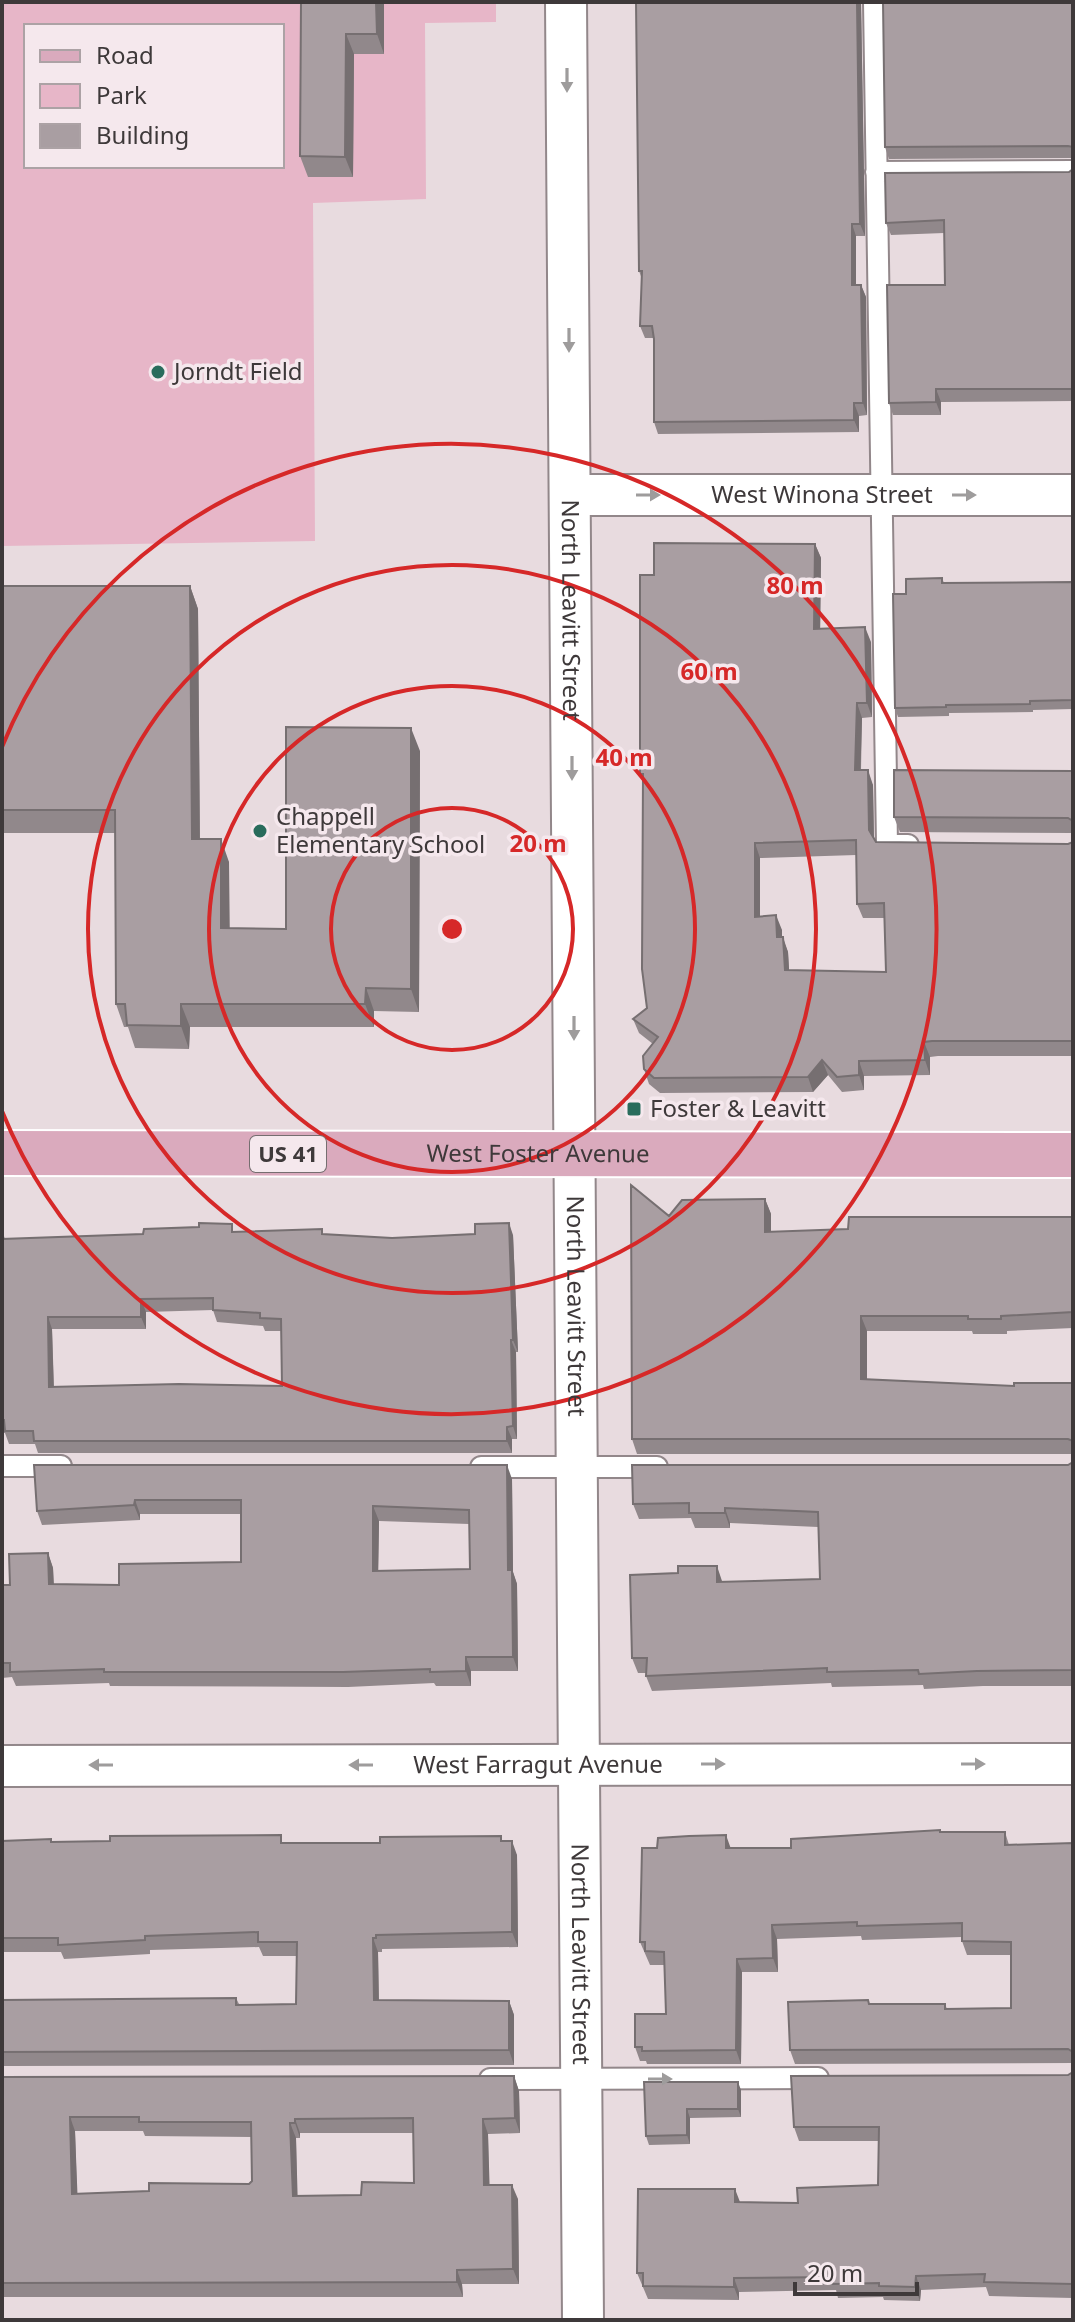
<svg xmlns="http://www.w3.org/2000/svg" width="1075" height="2322" viewBox="0 0 1075 2322" font-family="'Noto Sans',sans-serif">
<rect width="100%" height="100%" fill="#e8dbdf"/>
<path fill="#e7b6c8" fill-rule="evenodd" d="M 2,2 L 496,2 L 496,22 L 425,23 L 426,199 L 313,203 L 315,541 L 2,546 ZM 26,26 L 282,26 L 282,166 L 26,166 Z"/>
<g fill="none" stroke-linecap="round" stroke-linejoin="round">
<defs>
<path id="lane" d="M 874,2 L 887,845 L 908,845
M 876,172 L 1073,171
M 2,1466 L 61,1466
M 481,1467 L 657,1467
M 490,2079 L 818,2078"/>
<g id="street">
<path id="s1" d="M 566,2 L 583,2320"/>
<path id="s2" d="M 570,495 L 1073,495"/>
<path id="s3" d="M 2,1766 L 1073,1764"/>
</g>
<g id="primary">
<path id="s4" d="M 2,1153 L 1073,1155"/>
</g>
</defs>
<use href="#lane" stroke="#92878a" stroke-width="24"/>
<use href="#street" stroke="#92878a" stroke-width="44"/>
<use href="#primary" stroke="#fff" stroke-width="48"/>
<use href="#lane" stroke="#fff" stroke-width="20"/>
<use href="#street" stroke="#fff" stroke-width="40"/>
<use href="#primary" stroke="#daaabd" stroke-width="44"/>
</g>
<path fill="#91888b" fill-rule="evenodd" d="M 301,2 L 384,2 L 384,54 L 354,54 L 353,177 L 308,177 L 300,156 Z
M 861,2 L 865,236 L 856,236 L 856,285 L 861,285 L 866,297 L 867,415 L 859,416 L 859,432 L 658,434 L 654,422 L 654,338 L 645,338 L 640,326 L 642,279 L 639,271 Z
M 1073,2 L 1073,158 L 889,159 L 885,147 Z
M 1073,169 L 1073,401 L 941,402 L 941,415 L 893,415 L 889,403 L 945,285 L 944,233 L 891,235 L 886,223 L 1069,172 Z
M 815,544 L 821,558 L 820,628 L 871,642 L 872,717 L 862,718 L 861,770 L 873,785 L 874,839 L 876,842 L 1068,844 L 1073,842 L 1073,1056 L 938,1056 L 930,1057 L 930,1075 L 864,1076 L 864,1090 L 842,1092 L 828,1075 L 813,1092 L 660,1093 L 649,1084 L 644,1069 L 653,1044 L 639,1033 L 633,1019 L 647,1008 L 642,780 L 640,774 L 654,575 ZM 856,855 L 857,904 L 863,918 L 884,918 L 886,972 L 789,970 L 788,952 L 782,937 L 782,930 L 760,916 L 760,858 Z
M 942,578 L 944,583 L 1073,582 L 1073,709 L 1033,710 L 1033,712 L 949,713 L 949,716 L 898,717 L 895,708 Z
M 2,586 L 190,586 L 198,609 L 200,839 L 229,862 L 229,928 L 286,929 L 420,751 L 419,1012 L 374,1011 L 374,1027 L 190,1027 L 189,1049 L 135,1048 L 128,1027 L 124,1027 L 116,1004 L 115,833 L 2,833 Z
M 1073,771 L 1073,833 L 900,832 L 894,817 Z
M 765,1199 L 771,1214 L 771,1232 L 848,1229 L 1073,1217 L 1073,1328 L 1007,1331 L 1007,1334 L 973,1334 L 972,1331 L 867,1331 L 867,1379 L 1014,1386 L 1073,1383 L 1073,1454 L 637,1454 L 632,1439 L 669,1216 Z
M 2,1231 L 5,1239 L 235,1232 L 323,1234 L 392,1238 L 513,1235 L 518,1352 L 516,1352 L 517,1439 L 512,1439 L 512,1453 L 38,1453 L 35,1444 L 9,1444 L 5,1433 L 2,1433 ZM 213,1310 L 217,1322 L 263,1326 L 265,1331 L 282,1331 L 282,1386 L 54,1387 L 52,1329 L 146,1329 L 146,1312 Z
M 1073,1462 L 1073,1686 L 983,1686 L 924,1689 L 923,1685 L 832,1687 L 831,1683 L 652,1691 L 646,1676 L 646,1673 L 638,1673 L 632,1658 L 722,1581 L 722,1582 L 820,1579 L 818,1527 L 730,1523 L 730,1528 L 695,1528 L 691,1518 L 639,1519 L 633,1504 L 1068,1465 Z
M 34,1465 L 512,1479 L 513,1572 L 517,1584 L 518,1671 L 471,1671 L 471,1686 L 436,1686 L 434,1683 L 348,1687 L 110,1686 L 109,1683 L 16,1686 L 12,1677 L 2,1678 L 2,1585 L 10,1585 L 48,1553 L 53,1568 L 54,1584 L 119,1585 L 241,1562 L 241,1514 L 140,1514 L 140,1520 L 42,1525 L 37,1511 ZM 379,1521 L 469,1524 L 470,1569 L 378,1571 Z
M 941,1832 L 1005,1832 L 1009,1845 L 1073,1843 L 1073,2063 L 795,2064 L 790,2050 L 869,2004 L 945,2004 L 947,2009 L 1011,2008 L 1011,1955 L 967,1955 L 962,1941 L 962,1937 L 862,1940 L 861,1936 L 777,1939 L 778,1972 L 742,1972 L 741,2064 L 647,2064 L 646,2061 L 640,2061 L 635,2047 L 666,2014 L 665,1965 L 650,1965 L 640,1942 L 657,1848 L 791,1848 Z
M 51,1839 L 52,1842 L 380,1843 L 503,1841 L 517,1855 L 518,1947 L 382,1949 L 382,1952 L 378,1952 L 379,2000 L 509,2001 L 514,2015 L 514,2065 L 2,2066 L 2,2000 L 236,1998 L 239,2004 L 296,2004 L 297,1956 L 263,1956 L 259,1947 L 150,1950 L 150,1954 L 64,1959 L 61,1952 L 2,1952 L 2,1841 Z
M 1073,2072 L 1073,2298 L 989,2296 L 986,2287 L 921,2290 L 920,2301 L 884,2300 L 883,2297 L 838,2298 L 836,2290 L 739,2292 L 739,2300 L 648,2299 L 637,2273 L 740,2202 L 798,2203 L 878,2185 L 879,2141 L 799,2141 L 794,2127 L 1068,2075 Z
M 514,2076 L 519,2091 L 520,2133 L 488,2134 L 489,2185 L 518,2199 L 519,2284 L 462,2284 L 463,2297 L 2,2297 L 2,2077 ZM 75,2131 L 143,2131 L 145,2136 L 252,2137 L 252,2181 L 249,2184 L 149,2191 L 77,2194 ZM 300,2133 L 413,2133 L 414,2183 L 361,2195 L 297,2196 L 296,2138 L 300,2138 Z
M 644,2082 L 741,2090 L 741,2117 L 690,2118 L 690,2144 L 649,2145 L 646,2136 Z"/>
<path fill="#766f71" d="M 376,2 L 384,2 L 384,54 L 377,34 Z
M 857,2 L 861,2 L 865,236 L 860,224 Z
M 346,34 L 354,54 L 353,177 L 345,157 Z
M 852,224 L 856,236 L 856,297 L 852,285 Z
M 861,285 L 866,297 L 867,415 L 863,403 Z
M 936,389 L 941,402 L 941,415 L 936,402 Z
M 854,403 L 859,416 L 859,432 L 854,420 Z
M 815,544 L 821,558 L 820,643 L 814,629 Z
M 190,586 L 198,609 L 200,862 L 192,839 Z
M 865,627 L 871,642 L 872,717 L 867,703 Z
M 857,703 L 862,718 L 860,785 L 855,770 Z
M 411,728 L 420,751 L 419,1012 L 411,989 Z
M 868,770 L 873,785 L 874,845 L 869,830 Z
M 221,839 L 229,862 L 230,951 L 221,928 Z
M 755,843 L 760,858 L 760,932 L 755,917 Z
M 776,915 L 782,930 L 782,952 L 777,937 Z
M 783,937 L 788,952 L 790,985 L 785,970 Z
M 366,988 L 374,1011 L 374,1027 L 365,1004 Z
M 181,1004 L 190,1027 L 189,1049 L 181,1026 Z
M 924,1042 L 930,1057 L 930,1075 L 925,1060 Z
M 822,1060 L 828,1075 L 813,1092 L 808,1077 Z
M 859,1061 L 864,1076 L 864,1090 L 859,1075 Z
M 765,1199 L 771,1214 L 771,1247 L 765,1232 Z
M 509,1223 L 513,1235 L 518,1352 L 513,1340 Z
M 141,1299 L 146,1312 L 146,1329 L 141,1317 Z
M 861,1316 L 867,1331 L 867,1394 L 861,1379 Z
M 48,1317 L 52,1329 L 54,1399 L 49,1387 Z
M 511,1340 L 516,1352 L 517,1439 L 513,1426 Z
M 507,1427 L 512,1439 L 512,1453 L 507,1441 Z
M 507,1465 L 512,1479 L 513,1572 L 517,1584 L 518,1671 L 513,1657 L 508,1570 Z
M 135,1500 L 140,1514 L 140,1520 L 134,1505 Z
M 373,1506 L 379,1521 L 378,1585 L 373,1571 Z
M 725,1508 L 730,1523 L 730,1528 L 725,1513 Z
M 48,1553 L 53,1568 L 54,1598 L 49,1584 Z
M 717,1566 L 722,1581 L 723,1597 L 717,1582 Z
M 466,1657 L 471,1671 L 471,1686 L 466,1671 Z
M 726,1835 L 731,1849 L 726,1848 Z
M 512,1841 L 517,1855 L 518,1947 L 512,1932 Z
M 772,1925 L 777,1939 L 778,1972 L 773,1958 Z
M 373,1938 L 378,1952 L 379,2015 L 374,2000 Z
M 737,1959 L 742,1972 L 741,2064 L 736,2050 Z
M 509,2001 L 514,2015 L 514,2065 L 509,2050 Z
M 514,2076 L 519,2091 L 520,2133 L 515,2118 Z
M 738,2082 L 741,2090 L 741,2117 L 738,2109 Z
M 687,2109 L 690,2118 L 690,2144 L 687,2135 Z
M 70,2117 L 75,2131 L 78,2208 L 72,2194 Z
M 295,2119 L 300,2133 L 300,2138 L 295,2123 Z
M 483,2119 L 488,2134 L 490,2199 L 484,2185 Z
M 290,2123 L 296,2138 L 298,2210 L 293,2196 Z
M 512,2185 L 518,2199 L 519,2284 L 513,2269 Z
M 735,2189 L 740,2202 L 735,2202 Z
M 457,2270 L 462,2284 L 463,2297 L 457,2282 Z
M 916,2276 L 921,2290 L 920,2301 L 915,2287 Z
M 734,2278 L 739,2292 L 739,2300 L 734,2287 Z"/>
<path fill="#a99ea2" stroke="#766f71" stroke-width="2" fill-rule="evenodd" d="M 301,2 L 376,2 L 377,34 L 346,34 L 345,157 L 300,156 Z
M 636,2 L 857,2 L 860,224 L 852,224 L 852,285 L 861,285 L 863,403 L 854,403 L 854,420 L 654,422 L 654,339 L 652,326 L 640,326 L 642,271 L 639,271 Z
M 883,2 L 1073,2 L 1073,147 L 1068,146 L 885,147 Z
M 1073,169 L 1073,389 L 936,389 L 936,402 L 889,403 L 887,285 L 945,285 L 944,220 L 886,223 L 885,173 L 1069,172 Z
M 654,543 L 815,544 L 814,629 L 865,627 L 867,703 L 857,703 L 855,770 L 868,770 L 869,830 L 876,842 L 1068,844 L 1073,842 L 1073,1041 L 932,1041 L 924,1042 L 925,1060 L 859,1061 L 859,1075 L 837,1077 L 822,1060 L 808,1077 L 654,1078 L 644,1069 L 643,1056 L 658,1037 L 633,1019 L 647,1008 L 642,969 L 643,774 L 640,774 L 640,575 L 654,575 ZM 856,840 L 857,904 L 884,903 L 886,972 L 785,970 L 783,937 L 777,937 L 776,915 L 755,917 L 755,843 Z
M 942,578 L 942,583 L 1073,582 L 1073,700 L 1030,701 L 1030,704 L 946,705 L 946,707 L 895,708 L 893,594 L 906,594 L 906,579 Z
M 2,586 L 190,586 L 192,839 L 221,839 L 221,928 L 286,929 L 286,727 L 411,728 L 411,989 L 366,988 L 365,1004 L 181,1004 L 181,1026 L 127,1025 L 125,1004 L 116,1004 L 115,810 L 2,810 Z
M 894,770 L 1073,771 L 1073,821 L 1068,818 L 894,817 Z
M 631,1185 L 669,1216 L 682,1200 L 765,1199 L 765,1232 L 848,1229 L 849,1217 L 1073,1217 L 1073,1312 L 1001,1316 L 1001,1319 L 968,1319 L 968,1316 L 861,1316 L 861,1379 L 1014,1386 L 1014,1383 L 1073,1383 L 1073,1441 L 1068,1439 L 632,1439 Z
M 199,1223 L 232,1224 L 232,1232 L 322,1229 L 322,1234 L 392,1238 L 475,1234 L 475,1224 L 509,1223 L 513,1340 L 511,1340 L 513,1426 L 507,1427 L 507,1441 L 34,1441 L 33,1431 L 5,1431 L 4,1420 L 2,1420 L 2,1239 L 143,1234 L 144,1229 L 199,1227 ZM 213,1298 L 213,1310 L 260,1313 L 260,1318 L 281,1319 L 282,1386 L 179,1384 L 49,1387 L 48,1317 L 141,1317 L 141,1299 Z
M 1073,1462 L 1073,1670 L 977,1671 L 919,1674 L 918,1670 L 827,1672 L 827,1668 L 646,1676 L 647,1658 L 632,1658 L 630,1575 L 678,1573 L 678,1566 L 717,1566 L 717,1582 L 820,1579 L 818,1512 L 725,1508 L 725,1513 L 689,1513 L 689,1503 L 633,1504 L 632,1465 L 1068,1465 Z
M 34,1465 L 507,1465 L 508,1570 L 512,1570 L 513,1657 L 466,1657 L 466,1671 L 430,1672 L 430,1669 L 343,1672 L 104,1672 L 104,1669 L 10,1672 L 10,1663 L 2,1663 L 2,1585 L 10,1585 L 9,1554 L 48,1553 L 49,1584 L 119,1585 L 119,1564 L 241,1562 L 241,1500 L 135,1500 L 134,1505 L 37,1511 ZM 373,1506 L 469,1510 L 470,1569 L 373,1571 Z
M 940,1830 L 940,1832 L 1005,1832 L 1005,1845 L 1073,1843 L 1073,2052 L 1068,2049 L 790,2050 L 788,2002 L 868,2000 L 869,2004 L 945,2004 L 945,2009 L 1011,2008 L 1011,1942 L 962,1941 L 962,1923 L 857,1926 L 857,1922 L 772,1925 L 773,1958 L 737,1959 L 736,2050 L 642,2051 L 642,2047 L 635,2047 L 635,2014 L 666,2014 L 664,1952 L 645,1951 L 645,1942 L 640,1942 L 642,1848 L 657,1848 L 658,1838 L 689,1836 L 726,1835 L 726,1848 L 791,1848 L 791,1839 Z
M 281,1835 L 281,1843 L 380,1843 L 380,1837 L 501,1836 L 501,1841 L 512,1841 L 512,1932 L 376,1935 L 376,1938 L 373,1938 L 374,2000 L 509,2001 L 509,2050 L 2,2052 L 2,2000 L 236,1998 L 236,2005 L 296,2004 L 297,1942 L 258,1942 L 258,1932 L 145,1936 L 145,1940 L 58,1945 L 58,1938 L 2,1938 L 2,1841 L 51,1839 L 51,1842 L 110,1841 L 110,1836 Z
M 1073,2072 L 1073,2284 L 984,2282 L 985,2274 L 916,2276 L 915,2287 L 879,2286 L 879,2283 L 833,2284 L 833,2277 L 734,2278 L 734,2287 L 643,2286 L 643,2273 L 637,2273 L 638,2189 L 735,2189 L 735,2202 L 798,2203 L 797,2188 L 878,2185 L 879,2127 L 794,2127 L 791,2076 L 1068,2075 Z
M 514,2076 L 515,2118 L 483,2119 L 484,2185 L 512,2185 L 513,2269 L 457,2270 L 457,2282 L 2,2283 L 2,2077 ZM 70,2117 L 139,2117 L 139,2122 L 251,2122 L 252,2181 L 249,2184 L 149,2183 L 149,2191 L 72,2194 ZM 413,2118 L 414,2183 L 362,2182 L 361,2195 L 293,2196 L 290,2123 L 295,2123 L 295,2119 Z
M 644,2082 L 738,2082 L 738,2109 L 687,2109 L 687,2135 L 646,2136 Z"/>
<defs><path id="oneway-solid" d="M-6-.8H1V-3.2L6.5 0L1 3.2V.8H-6Z" transform="scale(2)"/></defs>
<g fill="#9e9c9c">
<use href="#oneway-solid" transform="translate(567 80) rotate(90)"/>
<use href="#oneway-solid" transform="translate(569 340) rotate(90)"/>
<use href="#oneway-solid" transform="translate(648 495)"/>
<use href="#oneway-solid" transform="translate(964 495)"/>
<use href="#oneway-solid" transform="translate(572 768) rotate(90)"/>
<use href="#oneway-solid" transform="translate(574 1028) rotate(90)"/>
<use href="#oneway-solid" transform="translate(713 1764)"/>
<use href="#oneway-solid" transform="translate(973 1764)"/>
<use href="#oneway-solid" transform="translate(101 1765) rotate(180)"/>
<use href="#oneway-solid" transform="translate(361 1765) rotate(180)"/>
<use href="#oneway-solid" transform="translate(660 2079)"/>
</g>
<g fill="none" stroke="#d62828" stroke-width="4">
<circle cx="452" cy="929" r="121"/>
<circle cx="452" cy="929" r="243"/>
<circle cx="452" cy="929" r="364"/>
<path d="M2 747A485 485 0 1 1 2 1111"/>
</g>
<g fill="#296c5c" stroke="#f5e8ed" stroke-width="3">
<circle cx="158" cy="372" r="8"/>
<circle cx="260" cy="831" r="8"/>
<rect x="626" y="1101" width="16" height="16" rx="4"/>
</g>
<g text-anchor="middle" stroke-width="7" stroke-linejoin="round" paint-order="stroke">
<rect fill="#f5e8ed" stroke="#756e70" stroke-width="2" x="250" y="1136" width="76" height="36" rx="6"/>
<g font-size="22" font-weight="bold" fill="#3e393a">
<text x="288" y="1162">US 41</text>
</g>
<g font-size="24" fill="#3e393a" stroke="#f5e8ed" text-anchor="start">
<text x="174" y="380">Jorndt Field</text>
<text x="276" y="825">Chappell<tspan x="276" dy="28">Elementary School</tspan></text>
<text x="650" y="1117">Foster &amp; Leavitt</text>
</g>
<g font-size="24" fill="#3e393a" stroke="#f5e8ed">
<text dy="8" stroke="none"><textPath href="#s2" startOffset="252">West Winona Street</textPath></text>
<text dy="8" stroke="none"><textPath href="#s1" startOffset="608">North Leavitt Street</textPath></text>
<text dy="8" stroke="none"><textPath href="#s4" startOffset="536">West Foster Avenue</textPath></text>
<text dy="8" stroke="none"><textPath href="#s1" startOffset="1304">North Leavitt Street</textPath></text>
<text dy="8" stroke="none"><textPath href="#s3" startOffset="536">West Farragut Avenue</textPath></text>
<text dy="8" stroke="none"><textPath href="#s1" startOffset="1952">North Leavitt Street</textPath></text>
</g>
</g>
<circle cx="452" cy="929" r="12" fill="#d62828" stroke="#f5e8ed" stroke-width="4"/>
<g font-size="24" text-anchor="middle" font-weight="bold" fill="#d62828" stroke="#f5e8ed" stroke-width="7" stroke-linejoin="round" paint-order="stroke">
<text x="795" y="594">80 m</text>
<text x="709" y="680">60 m</text>
<text x="624" y="766">40 m</text>
<text x="538" y="852">20 m</text>
</g>
<rect width="1075" height="2322" fill="none" stroke="#3e393a" stroke-width="8"/>
<rect x="24" y="24" width="260" height="144" fill="#f5e8ed" stroke="#aca2a5" stroke-width="2"/>
<rect x="40" y="50" width="40" height="12" fill="#daaabd" stroke="#aca2a5" stroke-width="2"/>
<text x="96" y="64" font-size="24" fill="#3e393a">Road</text>
<rect x="40" y="84" width="40" height="24" fill="#e7b6c8" stroke="#aca2a5" stroke-width="2"/>
<text x="96" y="104" font-size="24" fill="#3e393a">Park</text>
<rect x="40" y="124" width="40" height="24" fill="#a99ea2" stroke="#aca2a5" stroke-width="2"/>
<text x="96" y="144" font-size="24" fill="#3e393a">Building</text>
<path d="M795 2282v12h122v-12" fill="none" stroke="#3e393a" stroke-width="4"/>
<text x="807" y="2282" font-size="24" fill="#3e393a" stroke="#f5e8ed" stroke-width="6" paint-order="stroke">20 m</text>
</svg>
